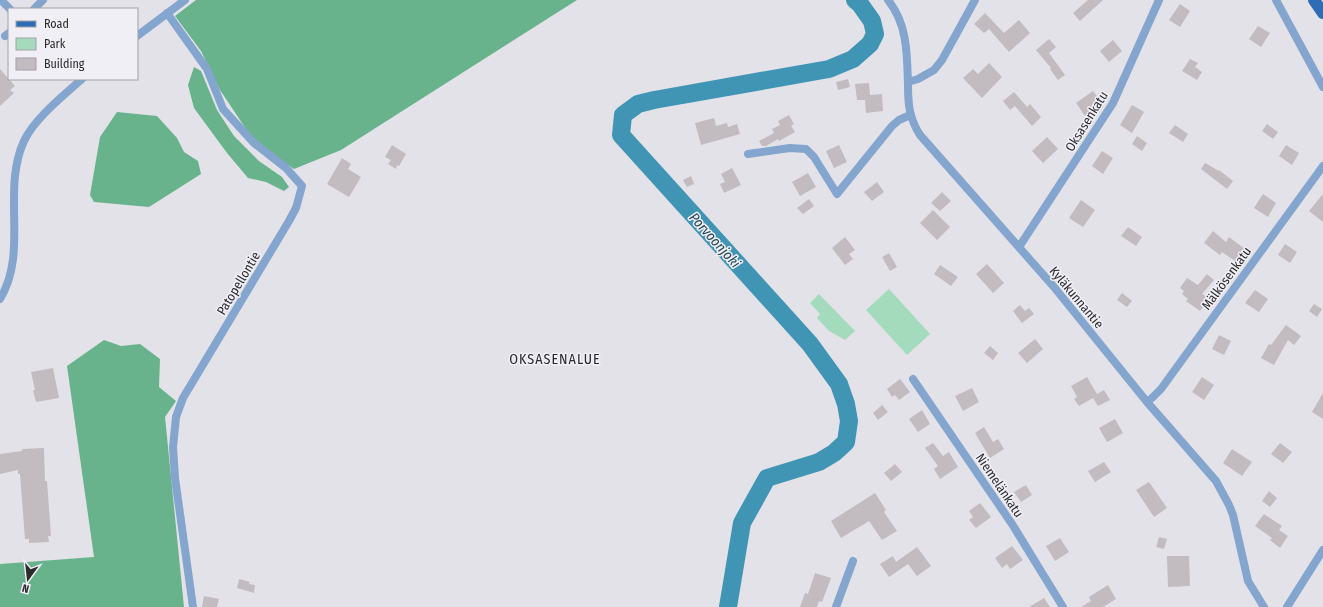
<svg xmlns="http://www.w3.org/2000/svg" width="1323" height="607" viewBox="0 0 1323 607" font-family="'Fira Sans Condensed',sans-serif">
<rect width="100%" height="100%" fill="#e4e2e9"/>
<path fill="#a3dbbc" d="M 889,289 L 930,334 L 907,355 L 866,310 Z
M 819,294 L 855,331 L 845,340 L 829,331 L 817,318 L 820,314 L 810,303 Z"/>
<path fill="#68b28c" d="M 196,0 L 577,0 L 341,150 L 294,169 L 256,144 L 220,90 L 201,51 L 175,16 Z
M 194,67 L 201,71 L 217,110 L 234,136 L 259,161 L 282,177 L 289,187 L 284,191 L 266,182 L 248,178 L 227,153 L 194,108 L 188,85 Z
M 117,112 L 157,116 L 177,138 L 184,152 L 198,161 L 201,174 L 149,207 L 94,202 L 90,195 L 100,137 Z
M 104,340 L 121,346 L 140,344 L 160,359 L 159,387 L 176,401 L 165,417 L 184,607 L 0,607 L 0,564 L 94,557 L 67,366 Z"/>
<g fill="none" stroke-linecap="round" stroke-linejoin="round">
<path stroke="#4095b4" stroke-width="18" d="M 728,607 L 742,523 L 767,478 L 819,462 L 834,453 L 846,442 L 849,421 L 846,404 L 839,384 L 810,344 L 621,135 L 623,115 L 638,104 L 654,100 L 829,69 L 853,59 L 870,44 L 875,34 L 872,21 L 860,4 L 855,0"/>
</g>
<path fill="#c2bbc0" d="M 1088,0 L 1103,0 L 1080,21 L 1073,13 Z
M 1180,4 L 1190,11 L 1180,27 L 1169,20 Z
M 985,13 L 1004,33 L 1019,20 L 1030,33 L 1009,52 L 989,29 L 984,33 L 974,24 Z
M 1258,26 L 1270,33 L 1261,47 L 1249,39 Z
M 1049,39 L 1056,47 L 1049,53 L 1065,75 L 1058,80 L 1050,69 L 1051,68 L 1036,50 Z
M 1113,40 L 1122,51 L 1109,62 L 1100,51 Z
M 1190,59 L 1198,63 L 1195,67 L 1202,72 L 1197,80 L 1182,71 Z
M 989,63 L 1002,77 L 982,98 L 963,78 L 973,69 L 978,74 Z
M 0,69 L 15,86 L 10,90 L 14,93 L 0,106 Z
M 848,79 L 850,87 L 838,90 L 836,82 Z
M 869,83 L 870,95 L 882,94 L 883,111 L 866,113 L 865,100 L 857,100 L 855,84 Z
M 1093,91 L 1102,103 L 1085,116 L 1076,103 Z
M 1014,92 L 1027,107 L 1030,104 L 1041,117 L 1032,126 L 1015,106 L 1010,110 L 1003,101 Z
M 1132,105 L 1144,112 L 1132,133 L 1120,125 Z
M 789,115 L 794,124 L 791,126 L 795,132 L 779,141 L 778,139 L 766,146 L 762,146 L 759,141 L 774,133 L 772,129 L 780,125 L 778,121 Z
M 714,118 L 716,126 L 727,123 L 728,127 L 737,124 L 740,134 L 701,145 L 695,123 Z
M 1267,124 L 1278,132 L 1273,139 L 1262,131 Z
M 1175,125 L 1188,134 L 1183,142 L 1169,133 Z
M 1137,136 L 1147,143 L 1142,151 L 1132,144 Z
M 1047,137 L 1058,149 L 1043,163 L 1032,151 Z
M 392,145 L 406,154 L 399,166 L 397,165 L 396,169 L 388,164 L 391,160 L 385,157 Z
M 839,145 L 847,162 L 834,168 L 826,151 Z
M 1286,145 L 1299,153 L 1292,165 L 1279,156 Z
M 1102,151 L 1113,158 L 1103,174 L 1092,166 Z
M 342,158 L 351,164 L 348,169 L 361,177 L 349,197 L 327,184 Z
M 1205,163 L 1219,171 L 1219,170 L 1233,181 L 1227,189 L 1201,169 Z
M 732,168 L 741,185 L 724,193 L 720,184 L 725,182 L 721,174 Z
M 808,173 L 816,187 L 800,196 L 792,182 Z
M 691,176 L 694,184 L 687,187 L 683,180 Z
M 877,182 L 884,192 L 872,201 L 864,192 Z
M 942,192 L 951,201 L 940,211 L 931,203 Z
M 1263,194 L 1276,203 L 1268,217 L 1254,208 Z
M 1323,194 L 1323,222 L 1309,211 Z
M 809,199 L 814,206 L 803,214 L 797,208 Z
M 1081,200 L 1095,210 L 1083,227 L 1069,218 Z
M 933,210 L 950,227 L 937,240 L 920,223 Z
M 1128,227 L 1142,237 L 1136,246 L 1121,236 Z
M 1213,231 L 1226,242 L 1229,237 L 1245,249 L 1235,261 L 1222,252 L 1220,255 L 1204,243 Z
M 845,237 L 855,250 L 849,254 L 853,259 L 845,265 L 832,248 Z
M 1285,244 L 1297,252 L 1290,263 L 1278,255 Z
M 889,253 L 897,267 L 890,271 L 882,257 Z
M 987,264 L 1004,283 L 993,293 L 976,274 Z
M 940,265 L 958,277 L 951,286 L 934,274 Z
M 1207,274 L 1214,280 L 1202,294 L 1209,298 L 1200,311 L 1186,301 L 1188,299 L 1182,294 L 1184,291 L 1180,288 L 1187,278 L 1198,285 Z
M 1255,290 L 1268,299 L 1259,312 L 1245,303 Z
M 1122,293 L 1132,301 L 1127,307 L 1117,300 Z
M 1314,304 L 1322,309 L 1317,317 L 1309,311 Z
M 1020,305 L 1025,311 L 1029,308 L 1034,314 L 1022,323 L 1013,311 Z
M 1286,325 L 1301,336 L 1294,345 L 1288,340 L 1274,365 L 1261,358 L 1269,344 L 1271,345 Z
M 1219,335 L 1231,341 L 1224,355 L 1212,349 Z
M 1035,339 L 1043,349 L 1027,363 L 1018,353 Z
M 990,346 L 998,353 L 993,360 L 984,353 Z
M 53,368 L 59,398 L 36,402 L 33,390 L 35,390 L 31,372 Z
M 1087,377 L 1097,394 L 1104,390 L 1110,400 L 1098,406 L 1093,398 L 1079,406 L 1074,399 L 1077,397 L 1071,386 Z
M 1202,377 L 1214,385 L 1204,400 L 1192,392 Z
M 900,379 L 910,392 L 899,400 L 895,395 L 892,397 L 887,389 Z
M 972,388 L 979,402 L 963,411 L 955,396 Z
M 1323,393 L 1323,419 L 1312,412 Z
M 882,405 L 888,412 L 878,420 L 873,413 Z
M 922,410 L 930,424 L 918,432 L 909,419 Z
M 1115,419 L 1123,433 L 1107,442 L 1099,428 Z
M 984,427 L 993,442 L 998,439 L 1004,449 L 990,458 L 975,433 Z
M 933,443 L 943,456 L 949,452 L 958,467 L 940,479 L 934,469 L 938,466 L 925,448 Z
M 1280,443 L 1292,452 L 1283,463 L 1271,454 Z
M 44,448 L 45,481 L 47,481 L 51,536 L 48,536 L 49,542 L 29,543 L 29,539 L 25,539 L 20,474 L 18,474 L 18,470 L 0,474 L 0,454 L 22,451 L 22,449 Z
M 1232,449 L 1252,462 L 1242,476 L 1223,463 Z
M 1104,462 L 1111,472 L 1095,482 L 1088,471 Z
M 895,464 L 902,472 L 891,481 L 884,473 Z
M 1149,482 L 1167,508 L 1154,517 L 1136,490 Z
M 1026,485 L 1032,495 L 1021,502 L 1014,492 Z
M 1269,491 L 1277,498 L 1270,507 L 1262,501 Z
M 875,493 L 886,510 L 884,512 L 897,531 L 882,540 L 869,521 L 841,538 L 831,521 Z
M 980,503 L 991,517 L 976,528 L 969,520 L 973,517 L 969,511 Z
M 1264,514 L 1282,526 L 1279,530 L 1288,536 L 1280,548 L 1270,540 L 1272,538 L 1255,526 Z
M 1159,537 L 1167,539 L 1164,549 L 1156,547 Z
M 1060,538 L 1069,552 L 1055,561 L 1046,546 Z
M 1012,546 L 1023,560 L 1010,569 L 1007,564 L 1002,568 L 995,558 Z
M 917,547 L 931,566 L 917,576 L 908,564 L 889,577 L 880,564 L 893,556 L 896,562 Z
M 1167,556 L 1189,556 L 1190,586 L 1168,587 Z
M 815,573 L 831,578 L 822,602 L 819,601 L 817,607 L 800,607 L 805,593 L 808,594 Z
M 239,579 L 250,582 L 249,584 L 255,585 L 254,593 L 237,588 Z
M 1108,585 L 1116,599 L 1103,607 L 1081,607 L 1091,601 L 1089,597 Z
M 204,596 L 219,599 L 217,607 L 202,607 Z
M 1044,598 L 1050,607 L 1029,607 Z"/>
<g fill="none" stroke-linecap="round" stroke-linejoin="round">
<path stroke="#84a5cd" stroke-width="8" d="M 1,0 L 10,9
M 888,0 C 908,25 907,55 908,85 C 908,95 908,106 911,115 C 913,122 916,129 920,135 L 1054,287 L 1147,402 L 1216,481 L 1229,505 L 1233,515 L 1248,581 L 1264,607
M 1276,0 L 1323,87
M 34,9 L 43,0
M 167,13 L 207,69 L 223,109 L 254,143 L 286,168 L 302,186 L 296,208 L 289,221 L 183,398 L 176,417 L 173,447 L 175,478 L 193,607
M 5,36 L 9,33
M 137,36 L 185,0
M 908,82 L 918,79 L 934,70 L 942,60 L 975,0
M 748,154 L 790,148 L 806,149 L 814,157 L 837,194 L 892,126 L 899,120 L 910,115
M 1019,247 L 1113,103 L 1159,0
M 0,299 C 29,251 1,191 24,141 C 34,119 64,95 82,79
M 913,379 L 1012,524 L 1063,607
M 1147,402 L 1153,397 L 1161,389 L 1323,166
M 836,607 L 853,561
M 1287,607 L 1323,550"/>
<path stroke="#2e6db5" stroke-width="12" d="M 1314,0 L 1323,13"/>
</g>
<g text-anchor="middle" stroke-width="3" stroke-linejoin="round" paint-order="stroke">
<g font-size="13" fill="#2b2b2d" stroke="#f1eff6">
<text transform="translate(1086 121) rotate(-58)" y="5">Oksasenkatu</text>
<text transform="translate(1226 278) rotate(-54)" y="5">Mälkösenkatu</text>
<text transform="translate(238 283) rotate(-59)" y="5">Patopellontie</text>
<text transform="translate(1077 297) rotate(50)" y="5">Kyläkunnantie</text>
<text transform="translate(1000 485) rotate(56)" y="5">Niemelänkatu</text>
</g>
<g font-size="14" font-style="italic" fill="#224856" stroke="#f1eff6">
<text transform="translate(715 240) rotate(48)" y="5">Porvoonjoki</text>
</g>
<g font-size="14" letter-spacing="1" fill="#2b2b2d" stroke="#f1eff6">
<text x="555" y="364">OKSASENALUE</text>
</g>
</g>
<rect x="8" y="8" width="130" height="72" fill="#f1eff6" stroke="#a2a1a6"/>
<rect x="16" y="21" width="20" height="6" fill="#2e6db5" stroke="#a2a1a6"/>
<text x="44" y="28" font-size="12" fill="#2b2b2d">Road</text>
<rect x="16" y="38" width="20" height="12" fill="#a3dbbc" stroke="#a2a1a6"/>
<text x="44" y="48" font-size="12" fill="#2b2b2d">Park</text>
<rect x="16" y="58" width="20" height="12" fill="#c2bbc0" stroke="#a2a1a6"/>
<text x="44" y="68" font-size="12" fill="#2b2b2d">Building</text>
<g transform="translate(28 579) rotate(195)" stroke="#f1eff6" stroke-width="3" paint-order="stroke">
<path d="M0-3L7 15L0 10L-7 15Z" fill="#2b2b2d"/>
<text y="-6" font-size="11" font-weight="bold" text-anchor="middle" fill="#2b2b2d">N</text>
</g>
</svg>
